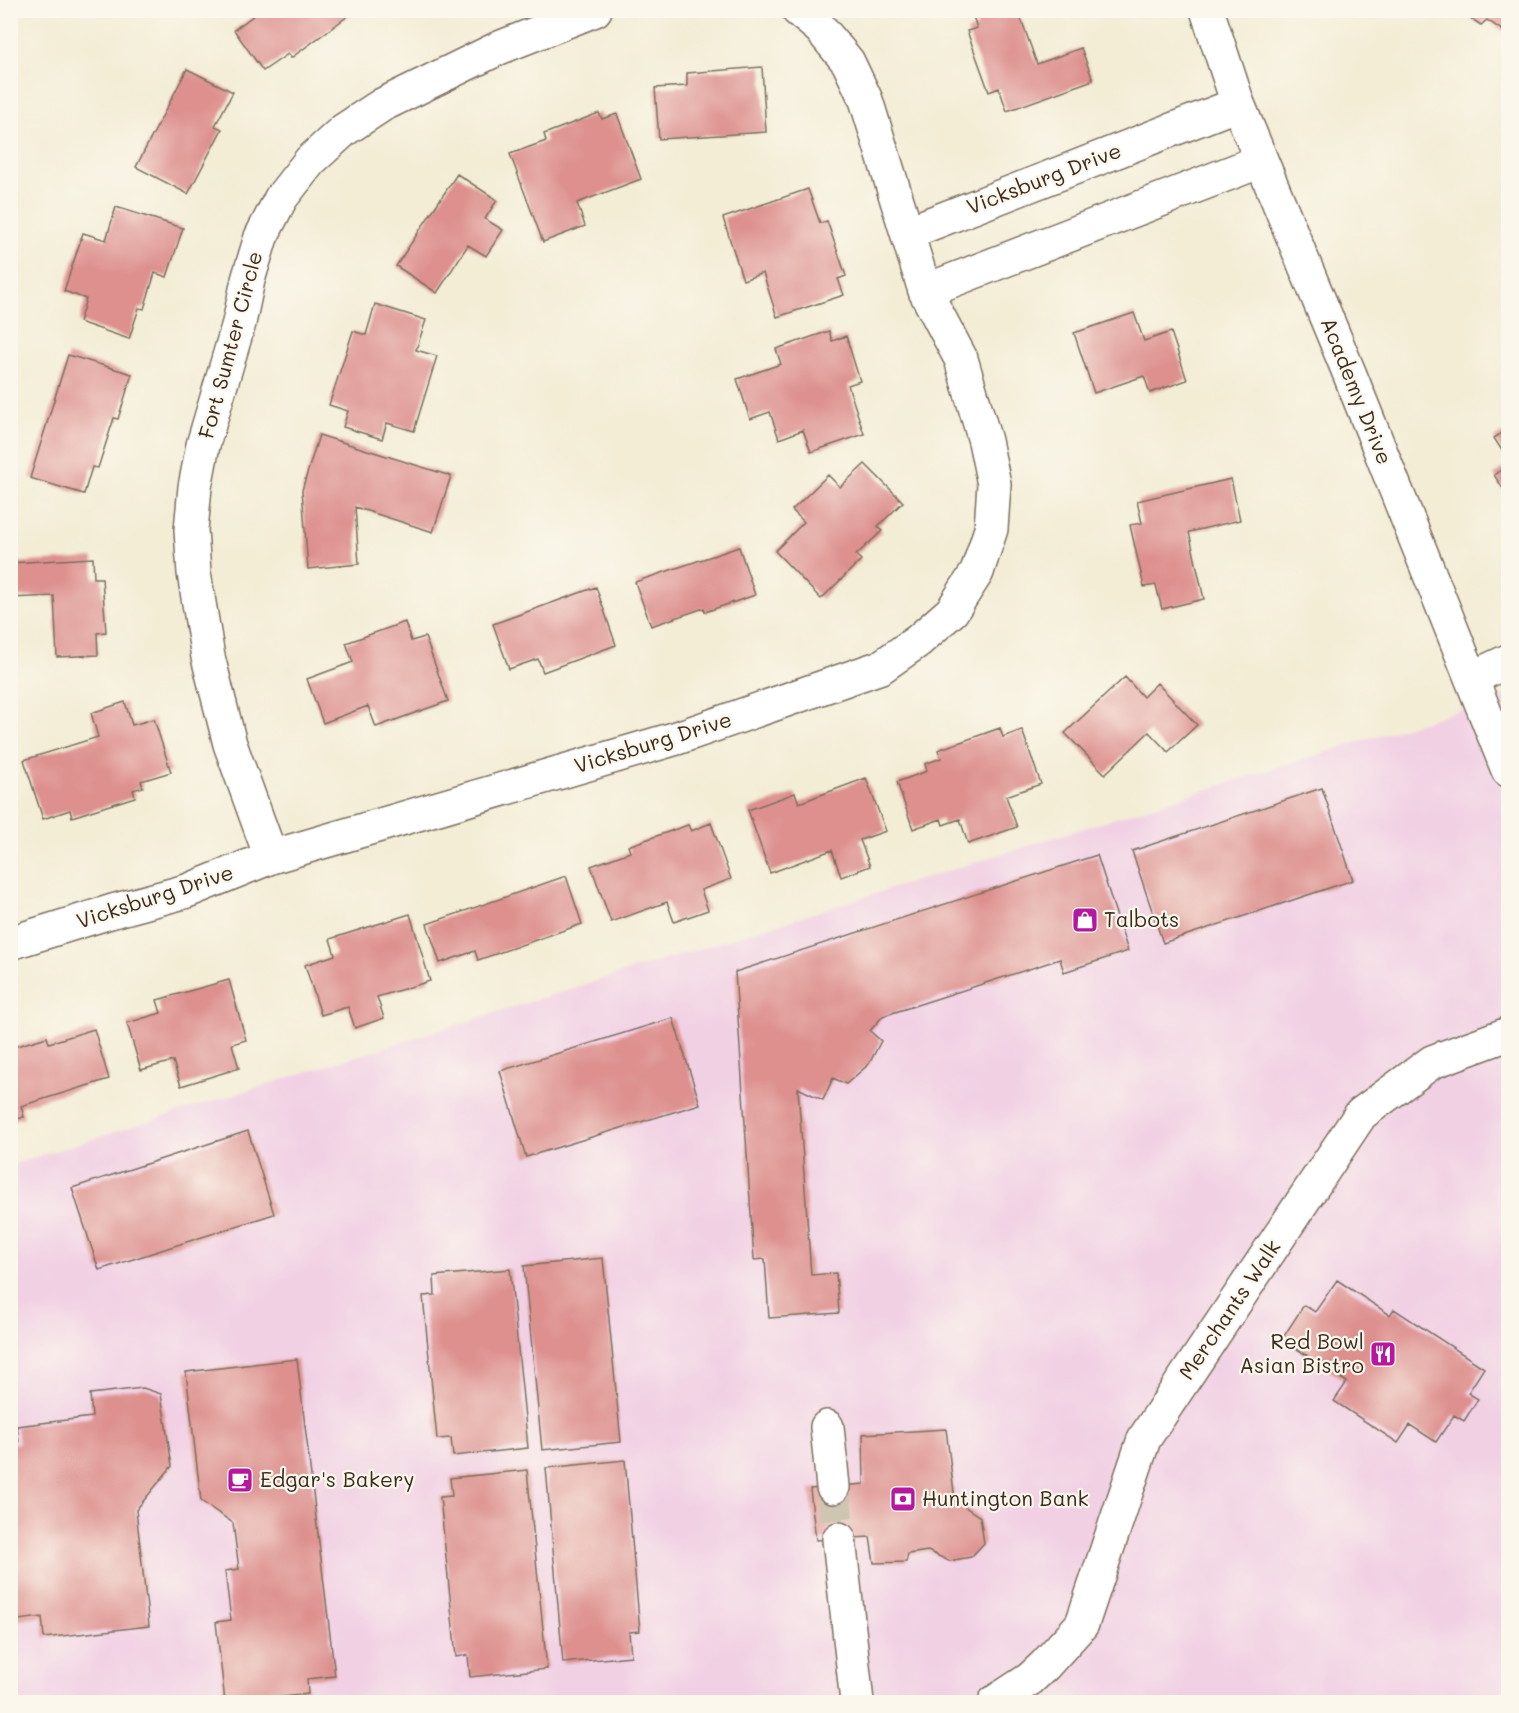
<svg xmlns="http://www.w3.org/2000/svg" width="1519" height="1713" viewBox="0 0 1519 1713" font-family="Mali,sans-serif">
<rect width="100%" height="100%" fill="#fbf7ec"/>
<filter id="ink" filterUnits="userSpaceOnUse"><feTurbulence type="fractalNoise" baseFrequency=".0167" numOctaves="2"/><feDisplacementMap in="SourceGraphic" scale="12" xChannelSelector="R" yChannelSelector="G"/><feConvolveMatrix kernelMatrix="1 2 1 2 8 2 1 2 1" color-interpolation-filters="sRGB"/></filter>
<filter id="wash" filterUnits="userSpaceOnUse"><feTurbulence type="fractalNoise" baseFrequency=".008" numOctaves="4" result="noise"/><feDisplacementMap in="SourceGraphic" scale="24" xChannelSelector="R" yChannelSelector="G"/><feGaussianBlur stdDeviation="1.35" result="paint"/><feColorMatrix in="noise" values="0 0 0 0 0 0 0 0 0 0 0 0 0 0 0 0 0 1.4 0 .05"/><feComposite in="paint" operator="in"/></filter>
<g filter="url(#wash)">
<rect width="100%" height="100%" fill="#f3edd6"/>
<path fill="#f1d0e4" d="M 1508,695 L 1508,1702 L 11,1702 L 10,1165 Z"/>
<g id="blocks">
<path fill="#dd908e" d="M 261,10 L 356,10 L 291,58 L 288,54 L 263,71 L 234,30 Z
M 971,10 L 1018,10 L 1037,64 L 1081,48 L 1093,80 L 1007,111 L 999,88 L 989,92 L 967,31 L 977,28 Z
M 1458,10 L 1508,10 L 1508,34 L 1487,20 L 1481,25 Z
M 762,67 L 766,132 L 659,139 L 655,88 L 687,86 L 687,73 Z
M 187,69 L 233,92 L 215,126 L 222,129 L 188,194 L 136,167 Z
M 599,113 L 602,119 L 617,114 L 641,179 L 577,203 L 585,226 L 543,242 L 510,154 L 546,141 L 544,134 Z
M 457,174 L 497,200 L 485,219 L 503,230 L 486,256 L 468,245 L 437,293 L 396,266 Z
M 808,189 L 820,223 L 827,221 L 846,276 L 838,279 L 844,295 L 777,317 L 763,273 L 743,280 L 723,218 Z
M 116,207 L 183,228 L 167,277 L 155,273 L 144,309 L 139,308 L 129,339 L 79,322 L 86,299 L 64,291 L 83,233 L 106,240 Z
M 375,304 L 426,320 L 416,350 L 437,356 L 414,431 L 387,423 L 382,439 L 343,427 L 348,411 L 329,405 L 353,331 L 366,335 Z
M 1134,313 L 1144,341 L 1171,332 L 1187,380 L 1150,393 L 1144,376 L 1094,393 L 1074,333 Z
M 829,331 L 832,341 L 846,336 L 860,381 L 848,385 L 864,434 L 811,452 L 803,430 L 779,439 L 770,412 L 750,419 L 737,379 L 781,364 L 776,349 Z
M 68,355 L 132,374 L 118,419 L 114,418 L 98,468 L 92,467 L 84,494 L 30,478 Z
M 1508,429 L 1508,460 L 1494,438 Z
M 319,435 L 451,476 L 433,532 L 355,507 L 359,564 L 308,569 L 302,490 Z
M 865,464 L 903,502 L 878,526 L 882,531 L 856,555 L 861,560 L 821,599 L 775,551 L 804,522 L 792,510 L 828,475 L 840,487 Z
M 1508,465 L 1508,496 L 1494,475 Z
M 1231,479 L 1240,520 L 1189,532 L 1204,599 L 1162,609 L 1156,585 L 1144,587 L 1130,525 L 1142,523 L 1137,501 Z
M 739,547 L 755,595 L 705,612 L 704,608 L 651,626 L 635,582 Z
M 93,558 L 94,578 L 102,578 L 106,632 L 97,633 L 98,655 L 57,657 L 54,596 L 10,598 L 10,563 Z
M 596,587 L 616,645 L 543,672 L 538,659 L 509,669 L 493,624 Z
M 405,622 L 411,641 L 425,637 L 448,701 L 376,727 L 368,706 L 323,723 L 307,679 L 353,662 L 346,643 Z
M 1125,677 L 1143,697 L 1157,683 L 1197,725 L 1168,752 L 1149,732 L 1105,774 L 1065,733 Z
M 125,702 L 132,725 L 154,719 L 171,772 L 141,781 L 143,787 L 133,790 L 135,797 L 72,817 L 70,810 L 43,819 L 24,760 L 98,737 L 91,713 Z
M 1000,728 L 1003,737 L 1022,730 L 1041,784 L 1006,796 L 1017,827 L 968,844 L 960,819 L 943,825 L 941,819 L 913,829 L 897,782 L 927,771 L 925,764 L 941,758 L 938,750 Z
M 866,778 L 886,831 L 860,840 L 870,866 L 841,877 L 832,850 L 770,873 L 748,810 L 795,793 L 799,803 Z
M 1322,788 L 1353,880 L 1163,943 L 1132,851 Z
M 711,823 L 731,879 L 701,890 L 708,910 L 674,922 L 667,902 L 611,922 L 591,866 L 630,852 L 628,846 L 688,825 L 691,831 Z
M 1097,855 L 1128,951 L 1064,972 L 1060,959 L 883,1016 L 870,1031 L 881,1041 L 869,1064 L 846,1084 L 833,1078 L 823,1100 L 798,1088 L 811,1275 L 836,1273 L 839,1313 L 769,1318 L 765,1259 L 754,1260 L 735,972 Z
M 566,876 L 582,924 L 478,960 L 475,951 L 440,963 L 427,924 Z
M 410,914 L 430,981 L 377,997 L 384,1018 L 355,1028 L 348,1007 L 321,1015 L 305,965 L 335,955 L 330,939 Z
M 229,980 L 246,1040 L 232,1044 L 239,1068 L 181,1086 L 173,1061 L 141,1070 L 127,1023 L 161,1013 L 157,1000 Z
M 673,1018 L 700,1104 L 526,1157 L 500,1071 Z
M 94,1029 L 109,1079 L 21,1106 L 24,1117 L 10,1121 L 10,1048 L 47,1037 L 49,1043 Z
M 248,1131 L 274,1214 L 99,1270 L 72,1188 Z
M 603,1258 L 621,1442 L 542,1450 L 524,1266 Z
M 510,1269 L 528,1448 L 453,1456 L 451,1438 L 437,1439 L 423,1296 L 435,1295 L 434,1276 Z
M 1337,1280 L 1390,1315 L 1394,1309 L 1484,1368 L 1468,1393 L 1478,1399 L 1464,1421 L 1454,1415 L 1436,1442 L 1410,1425 L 1398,1443 L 1334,1401 L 1347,1382 L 1282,1339 L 1304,1305 L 1315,1312 Z
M 297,1359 L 335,1676 L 307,1679 L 308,1694 L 242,1702 L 225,1702 L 216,1622 L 231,1620 L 225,1571 L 239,1569 L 233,1523 L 201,1501 L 186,1372 Z
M 143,1388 L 161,1394 L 172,1466 L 136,1510 L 149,1626 L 44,1638 L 42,1617 L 10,1621 L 10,1444 L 19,1443 L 17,1426 L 92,1417 L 90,1394 Z
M 946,1429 L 955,1500 L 980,1517 L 984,1543 L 971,1557 L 949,1561 L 928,1551 L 908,1554 L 906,1562 L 874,1563 L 870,1537 L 816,1540 L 810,1489 L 864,1484 L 863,1434 Z
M 625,1460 L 640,1631 L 629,1632 L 631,1656 L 563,1663 L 546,1468 Z
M 527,1470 L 547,1669 L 470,1677 L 468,1655 L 456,1657 L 440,1497 L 452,1496 L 450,1478 Z"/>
</g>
</g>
<g filter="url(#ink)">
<use href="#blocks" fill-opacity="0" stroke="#7b6e5e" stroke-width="1.5"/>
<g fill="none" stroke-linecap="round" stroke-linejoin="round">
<path stroke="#cec6b1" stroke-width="33" stroke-dasharray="33 16" stroke-linecap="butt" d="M 833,1487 L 839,1539"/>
<defs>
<path id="minor" d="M 1207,10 L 1238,104 L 1350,375 L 1508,770
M 907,233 L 1238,104
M 925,291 L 1261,161
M 1472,678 L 1508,661
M 271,857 L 230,744 L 208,657 L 194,573 L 191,530 L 195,487 L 203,445 L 239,323 L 248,280 L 261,237 L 281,198 L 310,161 L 344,130 L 382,105 L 499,48 L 595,10
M 10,943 L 113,911 L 187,891 L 271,857 L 677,738 L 881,667 L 918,641 L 952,611 L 977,572 L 991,529 L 994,484 L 985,441 L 961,359 L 925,291 L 866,100 L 848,62 L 820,28 L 798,10
M 827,1427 L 833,1487
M 839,1539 L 857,1702
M 995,1702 L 1030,1679 L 1045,1665 L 1082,1624 L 1144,1439 L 1361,1114 L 1432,1062 L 1508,1034"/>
</defs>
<use href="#minor" stroke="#7b6e5e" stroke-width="36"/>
<use href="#minor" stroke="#fff" stroke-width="33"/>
</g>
</g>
<defs>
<symbol id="shop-square" viewBox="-11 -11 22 22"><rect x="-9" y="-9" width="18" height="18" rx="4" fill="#b5179e" stroke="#fbf7ec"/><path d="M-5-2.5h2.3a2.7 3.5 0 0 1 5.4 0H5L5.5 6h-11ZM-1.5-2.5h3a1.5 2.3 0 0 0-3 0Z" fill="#fff"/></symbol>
<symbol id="restaurant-square" viewBox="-11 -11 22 22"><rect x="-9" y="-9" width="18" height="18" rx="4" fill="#b5179e" stroke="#fbf7ec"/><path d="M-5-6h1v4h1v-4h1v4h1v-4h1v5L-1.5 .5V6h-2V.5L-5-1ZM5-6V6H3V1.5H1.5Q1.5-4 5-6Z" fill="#fff"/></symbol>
<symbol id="cafe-square" viewBox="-11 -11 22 22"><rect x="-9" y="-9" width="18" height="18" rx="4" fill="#b5179e" stroke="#fbf7ec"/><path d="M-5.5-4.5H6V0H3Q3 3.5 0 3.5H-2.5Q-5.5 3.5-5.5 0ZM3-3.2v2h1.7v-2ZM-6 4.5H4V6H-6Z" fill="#fff"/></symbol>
<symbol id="bank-square" viewBox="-11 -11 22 22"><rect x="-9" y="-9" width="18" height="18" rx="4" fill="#b5179e" stroke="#fbf7ec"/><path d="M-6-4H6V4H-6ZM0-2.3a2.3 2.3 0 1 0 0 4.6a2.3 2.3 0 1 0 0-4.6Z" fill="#fff"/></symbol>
</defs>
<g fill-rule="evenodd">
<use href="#shop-square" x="1070" y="905" width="30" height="30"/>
<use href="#restaurant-square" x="1368" y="1339" width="30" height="30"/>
<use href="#cafe-square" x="225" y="1465" width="30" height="30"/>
<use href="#bank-square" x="888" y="1484" width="30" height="30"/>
</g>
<g text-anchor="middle" stroke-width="4.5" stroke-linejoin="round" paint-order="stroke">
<g font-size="21" fill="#3b2a1e" stroke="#fbf7ec">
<text transform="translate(1044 179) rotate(-21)" y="7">Vicksburg Drive</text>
<text transform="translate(231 345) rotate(-75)" y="7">Fort Sumter Circle</text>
<text transform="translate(1356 391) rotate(68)" y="7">Academy Drive</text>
<text transform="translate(653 743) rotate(-17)" y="7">Vicksburg Drive</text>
<text transform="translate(155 897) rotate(-18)" y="7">Vicksburg Drive</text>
<text transform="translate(1230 1310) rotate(-56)" y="7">Merchants Walk</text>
</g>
<g font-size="21" fill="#3b2a1e" stroke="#fbf7ec" text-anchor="start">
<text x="1104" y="927">Talbots</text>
<text x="1364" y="1349" text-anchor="end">Red Bowl<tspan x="1364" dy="24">Asian Bistro</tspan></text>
<text x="260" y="1487">Edgar's Bakery</text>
<text x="922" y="1506">Huntington Bank</text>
</g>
</g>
<rect width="1519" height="1713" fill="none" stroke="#fbf7ec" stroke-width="36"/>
</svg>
